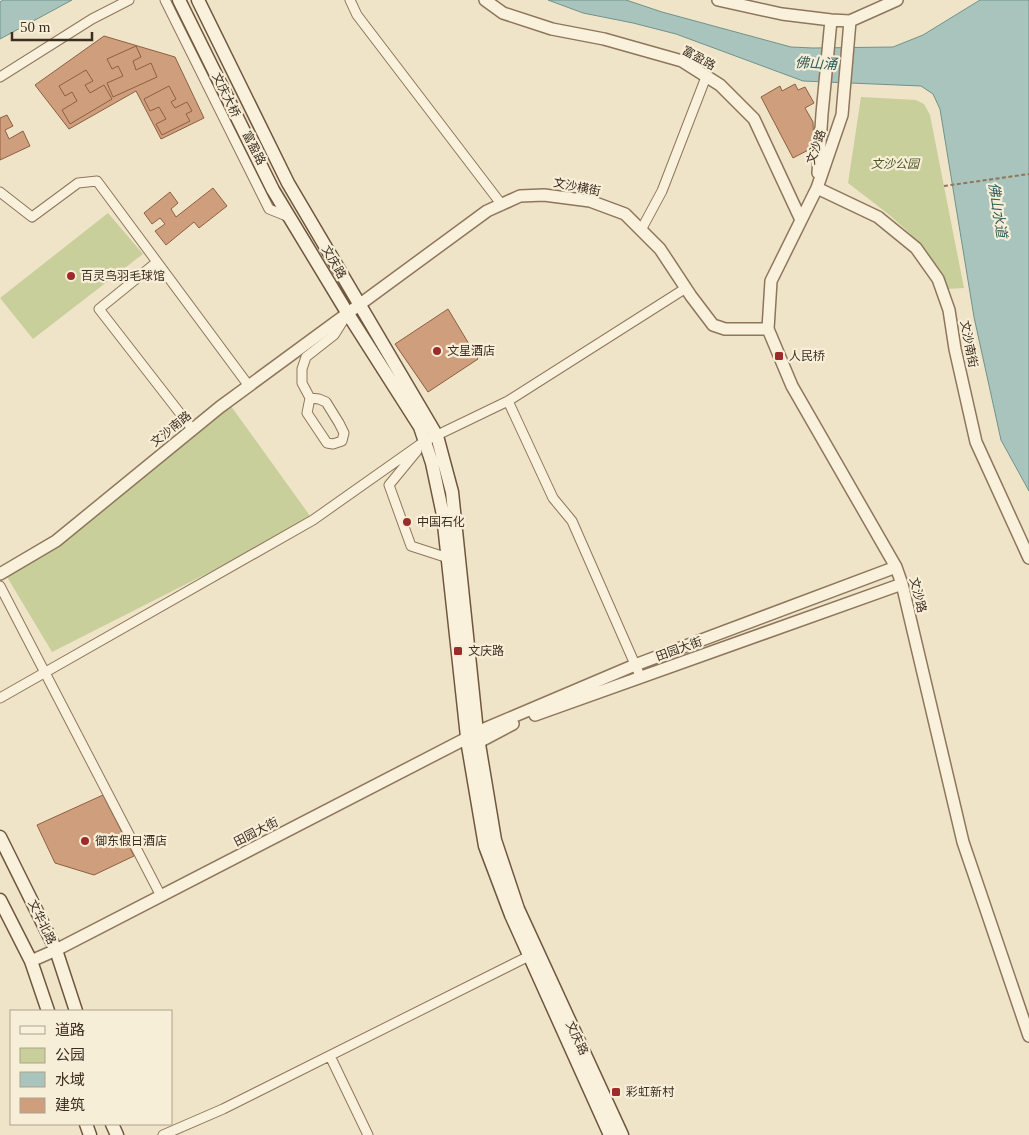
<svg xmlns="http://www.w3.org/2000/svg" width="1029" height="1135" viewBox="0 0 1029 1135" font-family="'Times New Roman','Noto Sans SC',serif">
<rect width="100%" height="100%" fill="#f0e4c8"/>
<path fill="#c9cf9b" d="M 861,97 L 916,100 L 924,104 L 930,115 L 964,288 L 947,289 C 934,245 883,210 848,183 Z
M 108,213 L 143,254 L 33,339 L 0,298 Z
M 228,402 L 313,520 L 52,652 L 4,572 L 56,541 Z"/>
<path fill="#a9c4bc" stroke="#6f938a" d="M 3,0 L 72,0 L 0,39 L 0,2 Z
M 548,0 L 626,0 L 662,12 L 791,47 L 813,48 L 893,47 L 923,35 L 980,0 L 1029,0 L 1029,491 L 1001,440 L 974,317 L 940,109 L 933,94 L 921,86 L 803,81 L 676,34 L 633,23 L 583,13 Z"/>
<path fill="#cf9f7d" stroke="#8d5f41" d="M 104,36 L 175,57 L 204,118 L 161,139 L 136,91 L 69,129 L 35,85 Z
M 136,46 L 141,57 L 133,61 L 136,70 L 151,63 L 157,77 L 113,97 L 107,83 L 123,76 L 118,66 L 112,69 L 107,59 Z
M 86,70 L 93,81 L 85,85 L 90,93 L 104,85 L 112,99 L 70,124 L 62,110 L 77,101 L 72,92 L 65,96 L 59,86 Z
M 795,84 L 798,90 L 805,87 L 814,103 L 805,108 L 813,122 L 814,147 L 793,158 L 761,97 L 780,86 L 782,91 Z
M 169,86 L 176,99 L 171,102 L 175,108 L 187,102 L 192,111 L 186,114 L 190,121 L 162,135 L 156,124 L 166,119 L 159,107 L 150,111 L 144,99 Z
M 7,115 L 13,126 L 5,130 L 9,139 L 23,131 L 30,146 L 0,160 L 0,118 Z
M 213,188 L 227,206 L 199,228 L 194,222 L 166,245 L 155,231 L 165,224 L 160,218 L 152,224 L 144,213 L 170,192 L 178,203 L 171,209 L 176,217 Z
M 448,309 L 478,359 L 428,392 L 395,344 Z
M 103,795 L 134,856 L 94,875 L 55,863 L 37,825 Z"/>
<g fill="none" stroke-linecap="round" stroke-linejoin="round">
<defs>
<path id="minor" d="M 165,0 L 269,209 L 289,217
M 350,0 L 357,15 L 502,205
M 0,77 L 92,19 L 129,0
M 0,192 L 32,217 L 78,183 L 97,181 L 249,386
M 641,230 L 662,191 L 706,77
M 157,262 L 99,309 L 193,430
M 310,398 L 319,399 L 326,402 L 339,423 L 344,433 L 342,441 L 333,444 L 327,443 L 307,413 L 310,398 L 302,383 L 302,369 L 306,357 L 334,335 L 346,316
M 508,401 L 553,498 L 572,521 L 641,678
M 417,451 L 389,485 L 411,546 L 448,558
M 0,586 L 161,896
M 0,698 L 313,520 L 425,441 L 508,401 L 686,288
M 330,1056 L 368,1135
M 163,1135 L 223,1109 L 533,954"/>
<path id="tertiary" d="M 485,0 L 503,13 L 552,29 L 604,39 L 682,61 L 720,85 L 754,119 L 801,220
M 718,0 L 782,14 L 831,20 L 850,21 L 897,0
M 850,21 L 842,115 L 817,188 L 771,281 L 768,329 L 792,386 L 896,567 L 902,584 L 963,842 L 1029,1036
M 818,173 L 822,114 L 831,20
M 817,188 L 878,217 L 916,248 L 938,279 L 949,310 L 955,349 L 976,442 L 1029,558
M 0,574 L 56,541 L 220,407 L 487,211 L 520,196 L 544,195 L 590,201 L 625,214 L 660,249 L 691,296 L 713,325 L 725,329 L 768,329
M 535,715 L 902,584
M 472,740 L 479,742 L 513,724
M 31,961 L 56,950 L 467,738 L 477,732 L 635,665 L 896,567"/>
<path id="secondary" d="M 179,0 L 273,190 L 348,314 L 420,427 L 432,463 L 443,515 L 468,746 L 485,846 L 511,915 L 610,1135
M 198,0 L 288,183 L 437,436 L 452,492 L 477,732 L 495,840 L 518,909 L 622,1135
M 0,837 L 56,950 L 76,1011
M 0,900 L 31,961 L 48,1011
M 86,1124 L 90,1135
M 112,1124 L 117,1135"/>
</defs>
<use href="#minor" stroke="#8d765c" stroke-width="11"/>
<use href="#tertiary" stroke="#8d765c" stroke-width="14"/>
<use href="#secondary" stroke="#6f573f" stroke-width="15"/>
<path stroke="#8d765c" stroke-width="2" stroke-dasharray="4 2.5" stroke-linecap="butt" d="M 944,186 L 1029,174"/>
<use href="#minor" stroke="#faf1dc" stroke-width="9"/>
<use href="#tertiary" stroke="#faf1dc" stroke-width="11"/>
<use href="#secondary" stroke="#faf1dc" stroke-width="12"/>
</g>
<g fill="#9e2a2b" stroke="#f7eed8" stroke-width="2">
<circle cx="71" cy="276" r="5"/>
<circle cx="437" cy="351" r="5"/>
<rect x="774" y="351" width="10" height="10" rx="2.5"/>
<circle cx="407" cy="522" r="5"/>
<rect x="453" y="646" width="10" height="10" rx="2.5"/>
<circle cx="85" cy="841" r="5"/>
<rect x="611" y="1087" width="10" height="10" rx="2.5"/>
</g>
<g text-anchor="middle" stroke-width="4.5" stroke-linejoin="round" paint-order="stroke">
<g font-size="12" fill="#3d2e20" stroke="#f7eed8">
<text transform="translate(699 58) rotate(29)" y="4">富盈路</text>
<text transform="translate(226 95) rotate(64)" y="4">文庆大桥</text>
<text transform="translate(816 147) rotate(-71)" y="4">文沙路</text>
<text transform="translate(254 148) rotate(63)" y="4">富盈路</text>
<text transform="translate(577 187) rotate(11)" y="4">文沙横街</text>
<text transform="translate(334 262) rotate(60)" y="4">文庆路</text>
<text transform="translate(969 344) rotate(79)" y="4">文沙南街</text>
<text transform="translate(171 429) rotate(-39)" y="4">文沙南路</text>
<text transform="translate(918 595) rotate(76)" y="4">文沙路</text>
<text transform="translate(679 649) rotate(-20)" y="4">田园大街</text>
<text transform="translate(256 832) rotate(-27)" y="4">田园大街</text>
<text transform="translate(42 922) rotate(64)" y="4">文华北路</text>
<text transform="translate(577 1038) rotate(65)" y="4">文庆路</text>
</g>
<g font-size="12" font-style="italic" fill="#4d5a26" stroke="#f7eed8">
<text x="895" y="168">文沙公园</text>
</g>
<g font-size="12" fill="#3d2e20" stroke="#f7eed8" text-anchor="start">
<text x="81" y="280">百灵鸟羽毛球馆</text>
<text x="447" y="355">文星酒店</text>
<text x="789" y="360">人民桥</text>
<text x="417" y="526">中国石化</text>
<text x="468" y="655">文庆路</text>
<text x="95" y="845">御东假日酒店</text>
<text x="626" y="1096">彩虹新村</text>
</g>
<g font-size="14" font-style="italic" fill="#2f5d5a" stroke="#f7eed8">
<text transform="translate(816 63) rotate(3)" y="5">佛山涌</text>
<text transform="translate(998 210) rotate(81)" y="5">佛山水道</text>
</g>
</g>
<rect x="10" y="1010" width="162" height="115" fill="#f7eed8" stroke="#ada18e"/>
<rect x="20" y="1026" width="25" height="8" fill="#faf1dc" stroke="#ada18e"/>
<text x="55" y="1035" font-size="15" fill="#3d2e20">道路</text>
<rect x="20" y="1048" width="25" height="15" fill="#c9cf9b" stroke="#ada18e"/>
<text x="55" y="1060" font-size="15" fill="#3d2e20">公园</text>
<rect x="20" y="1072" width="25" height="15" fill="#a9c4bc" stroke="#ada18e"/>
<text x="55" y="1085" font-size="15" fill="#3d2e20">水域</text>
<rect x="20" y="1098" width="25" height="15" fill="#cf9f7d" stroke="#ada18e"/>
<text x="55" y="1110" font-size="15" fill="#3d2e20">建筑</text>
<path d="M12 32v8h80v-8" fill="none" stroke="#3d2e20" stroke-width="2.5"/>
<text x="20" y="32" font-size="15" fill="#3d2e20" stroke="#f7eed8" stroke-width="4" paint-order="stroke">50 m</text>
</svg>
